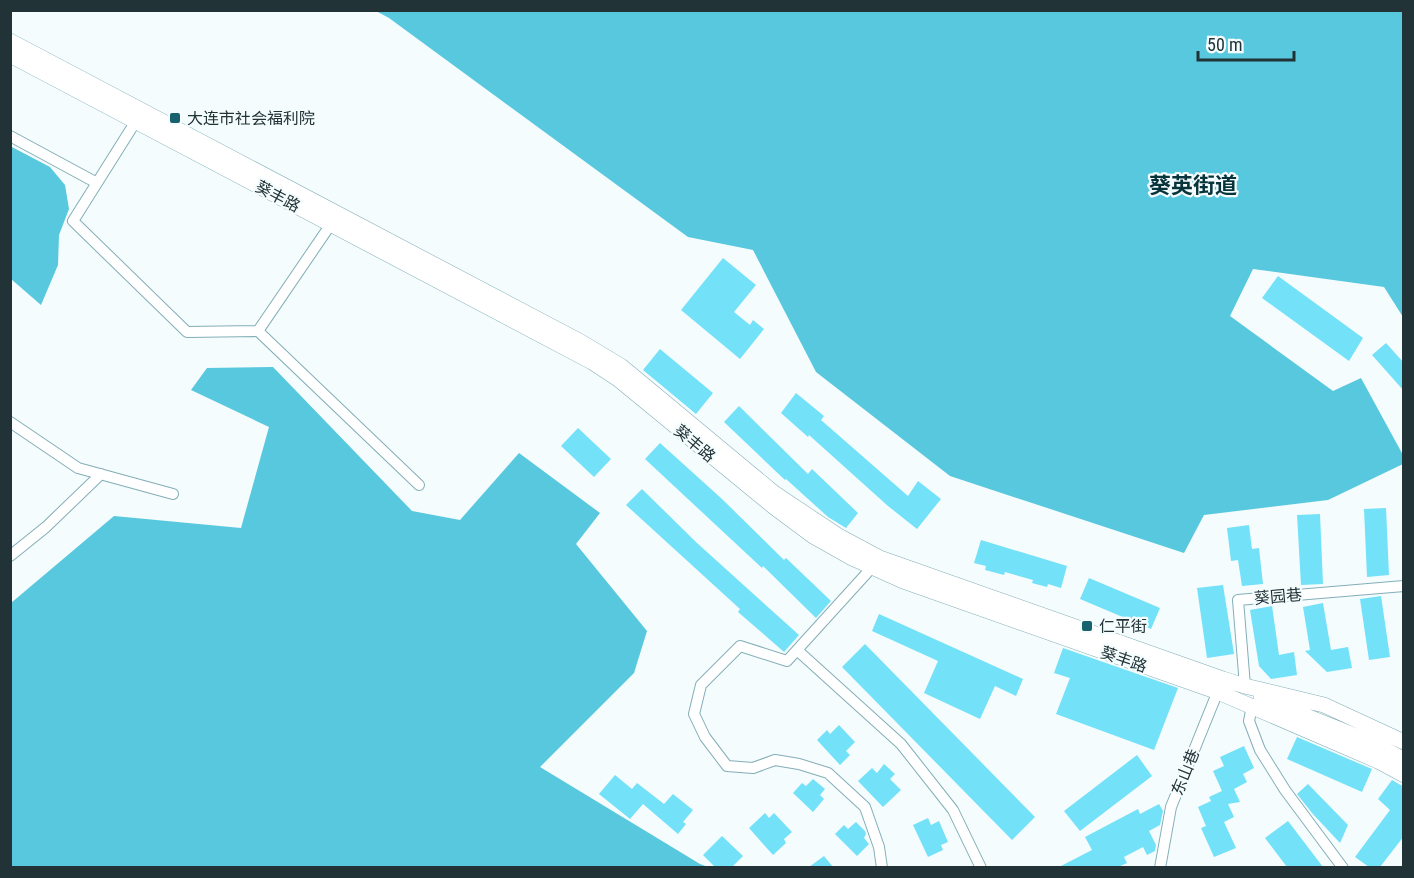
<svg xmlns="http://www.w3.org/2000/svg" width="1414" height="878" viewBox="0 0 1414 878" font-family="'Roboto Condensed','Noto Sans SC',sans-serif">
<rect width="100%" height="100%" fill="#f4fcfe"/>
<path fill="#58c8de" d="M 376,11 L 1403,11 L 1403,317 L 1384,287 L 1253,269 L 1230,316 L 1333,391 L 1361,378 L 1403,455 L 1403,464 L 1328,500 L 1204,515 L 1184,553 L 950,476 L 816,372 L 753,250 L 688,237 L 389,18 Z
M 10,146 L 50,167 L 65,185 L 69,209 L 59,235 L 58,265 L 41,305 L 11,279 Z
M 273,367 L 412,511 L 460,520 L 519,453 L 600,513 L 576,544 L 647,631 L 634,673 L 540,767 L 700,864 L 708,867 L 11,867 L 11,603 L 114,516 L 241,528 L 269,427 L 191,390 L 207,368 Z"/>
<path fill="#73e1f8" d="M 723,258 L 756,285 L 734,312 L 750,325 L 753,320 L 764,329 L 740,359 L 681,310 Z
M 1278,276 L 1363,338 L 1349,361 L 1262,298 Z
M 1386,343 L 1404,363 L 1404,391 L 1372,355 Z
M 660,349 L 713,393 L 696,414 L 643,370 Z
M 796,393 L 824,416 L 821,420 L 908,496 L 918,481 L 941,499 L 917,529 L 888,506 L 809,435 L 808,437 L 781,413 Z
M 739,406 L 808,474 L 812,469 L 858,513 L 846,528 L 828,517 L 786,479 L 785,480 L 724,422 Z
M 578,428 L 611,459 L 594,477 L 561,446 Z
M 660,443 L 722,499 L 784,560 L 786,558 L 831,601 L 816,618 L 763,566 L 762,568 L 645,459 Z
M 642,489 L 697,543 L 799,635 L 784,652 L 738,612 L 740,609 L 626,505 Z
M 1386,508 L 1389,575 L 1367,577 L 1364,509 Z
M 1320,514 L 1323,584 L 1301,585 L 1297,515 Z
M 1249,525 L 1252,549 L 1259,548 L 1263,584 L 1242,586 L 1238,560 L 1231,561 L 1227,528 Z
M 981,540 L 1067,566 L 1061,588 L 1048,584 L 1047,587 L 1032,583 L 1033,580 L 1005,572 L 1004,575 L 985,570 L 986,566 L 974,563 Z
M 1089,578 L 1160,608 L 1151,629 L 1080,599 Z
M 1223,585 L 1234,654 L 1207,658 L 1197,588 Z
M 1381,596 L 1390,657 L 1369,660 L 1360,599 Z
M 1323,603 L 1331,650 L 1348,647 L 1352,668 L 1327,672 L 1305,651 L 1310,650 L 1303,607 Z
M 1272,606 L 1279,655 L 1294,652 L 1297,675 L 1271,679 L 1259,666 L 1250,610 Z
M 879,614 L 1023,679 L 1016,696 L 995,686 L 980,719 L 924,693 L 938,661 L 872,631 Z
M 865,644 L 1035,817 L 1012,840 L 842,667 Z
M 1063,648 L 1178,688 L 1154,750 L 1056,714 L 1070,678 L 1054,673 Z
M 839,725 L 855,742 L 846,751 L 850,755 L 840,765 L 817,740 L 827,730 L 830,734 Z
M 1297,737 L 1372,769 L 1362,792 L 1287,759 Z
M 1244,746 L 1254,768 L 1243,774 L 1247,782 L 1234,789 L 1240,802 L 1228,804 L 1234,817 L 1224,822 L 1236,848 L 1214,857 L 1201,828 L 1206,826 L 1198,807 L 1211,801 L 1209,797 L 1222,791 L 1213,771 L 1224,766 L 1220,757 Z
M 1137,755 L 1152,776 L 1080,831 L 1064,811 Z
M 884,764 L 895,774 L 890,779 L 901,790 L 883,807 L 858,781 L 872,768 L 877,773 Z
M 615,775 L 632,789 L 637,783 L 664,804 L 673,794 L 693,810 L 683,822 L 686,824 L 678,834 L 643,804 L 630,819 L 599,794 Z
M 813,779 L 825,789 L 820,795 L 824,799 L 813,812 L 793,793 L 802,783 L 806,786 Z
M 1392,780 L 1404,787 L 1404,836 L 1380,867 L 1369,867 L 1355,857 L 1390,810 L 1378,799 Z
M 1308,784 L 1348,825 L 1340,843 L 1312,813 L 1297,794 Z
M 1159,804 L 1163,811 L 1160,825 L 1149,831 L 1156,845 L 1155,851 L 1147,855 L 1143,847 L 1124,857 L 1127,863 L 1118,867 L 1059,867 L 1092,850 L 1085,837 L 1138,809 L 1140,814 Z
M 765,813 L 769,818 L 774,813 L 792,832 L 784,839 L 786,843 L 773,855 L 749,828 Z
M 928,818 L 931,825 L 939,821 L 948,842 L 941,845 L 943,850 L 928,857 L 913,825 Z
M 1288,821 L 1323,867 L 1287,867 L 1265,838 Z
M 856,822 L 865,831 L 866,834 L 864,838 L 869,844 L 857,856 L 835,834 L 844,825 L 848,829 Z
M 722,836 L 743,856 L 732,867 L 715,867 L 703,855 Z
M 824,856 L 833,867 L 809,867 Z"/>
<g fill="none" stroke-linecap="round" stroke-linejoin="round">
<defs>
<path id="minor" d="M 136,121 L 73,221 L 187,332 L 258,331 L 331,224
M 10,136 L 97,183
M 258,331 L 419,485
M 10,422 L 78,468 L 173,494
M 10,556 L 46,527 L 101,474
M 876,563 L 787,661 L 740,646 L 701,685 L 694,714 L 705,737 L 727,766 L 753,768 L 775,760 L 799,764 L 828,773 L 865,807 L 879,847 L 882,868
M 797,650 L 901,744 L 953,810 L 981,868
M 1245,686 L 1238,600 L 1404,586
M 1252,706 L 1249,721 L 1260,750 L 1285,790 L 1343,868
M 1160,868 L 1171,807 L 1220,686"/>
<path id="secondary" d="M 10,41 L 581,342 L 621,366 L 774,493 L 837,535 L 880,558 L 1223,679 L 1245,686 L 1324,705 L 1404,742
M 10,55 L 592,362 L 618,379 L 774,507 L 813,536 L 852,558 L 903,581 L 1218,692 L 1378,761 L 1404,775
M 1261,697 C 1308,719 1358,733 1404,760"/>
</defs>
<use href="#minor" stroke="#83aeb7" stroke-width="12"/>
<use href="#secondary" stroke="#83aeb7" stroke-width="16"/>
<use href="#minor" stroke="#fff" stroke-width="10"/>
<use href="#secondary" stroke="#fff" stroke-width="15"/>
</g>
<g fill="#186270" stroke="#f4fcfe" stroke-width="2">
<rect x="169" y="112" width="12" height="12" rx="3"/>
<rect x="1081" y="620" width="12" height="12" rx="3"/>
</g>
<g text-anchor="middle" stroke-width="4.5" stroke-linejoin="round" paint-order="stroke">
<g font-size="16" fill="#223337" stroke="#f4fcfe" text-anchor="start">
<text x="187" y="124">大连市社会福利院</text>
<text x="1099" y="632">仁平街</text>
</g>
<g font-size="16" fill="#223337" stroke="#f4fcfe">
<text transform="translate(278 196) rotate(28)" y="6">葵丰路</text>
<text transform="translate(695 443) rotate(40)" y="6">葵丰路</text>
<text transform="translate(1278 596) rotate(-5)" y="6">葵园巷</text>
<text transform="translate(1124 659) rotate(19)" y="6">葵丰路</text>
<text transform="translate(1185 772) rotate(-68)" y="6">东山巷</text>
</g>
<g font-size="22" font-weight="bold" fill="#07333b" stroke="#f4fcfe">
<text x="1193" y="193">葵英街道</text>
</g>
</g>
<rect width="1414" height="878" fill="none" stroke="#223337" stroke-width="24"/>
<path d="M1198 51v9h96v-9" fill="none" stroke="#223337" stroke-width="3"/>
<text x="1207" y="51" font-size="18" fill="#223337" stroke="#f4fcfe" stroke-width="4.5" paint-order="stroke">50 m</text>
</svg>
